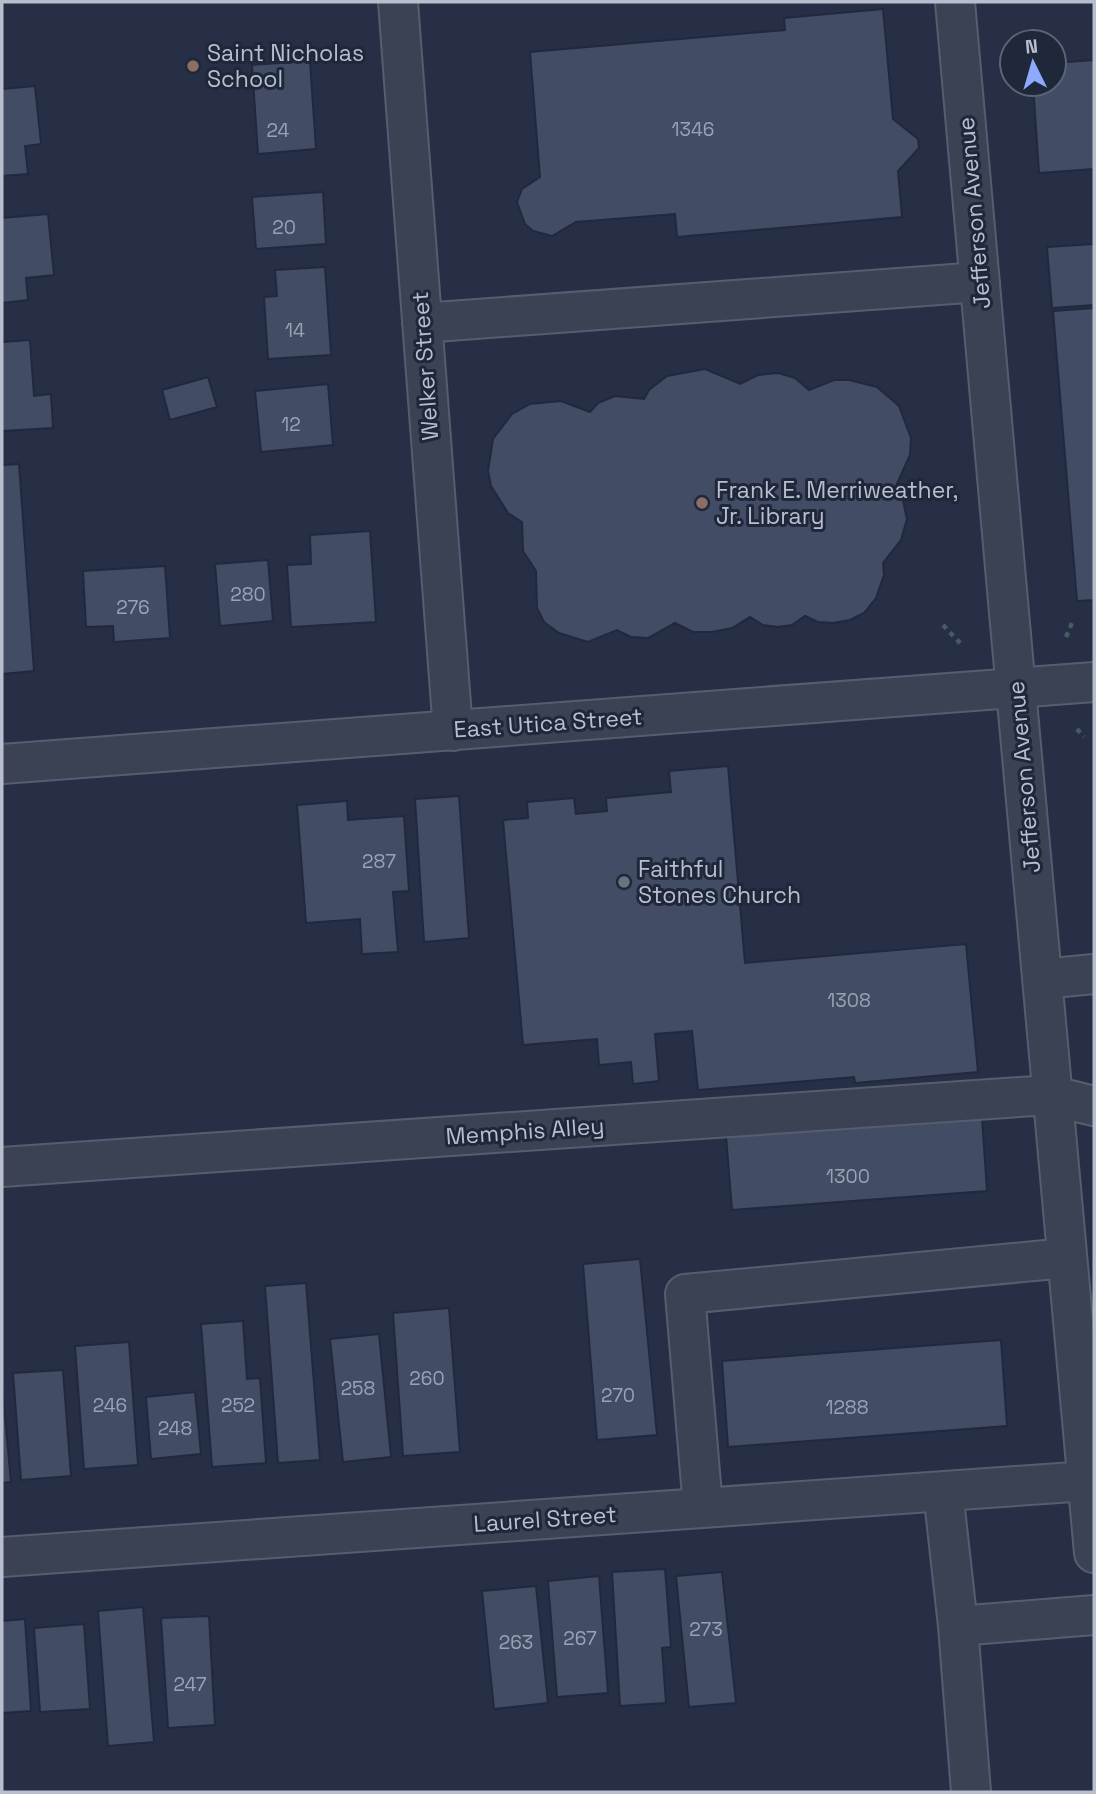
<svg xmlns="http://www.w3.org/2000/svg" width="1096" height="1794" viewBox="0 0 1096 1794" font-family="'Space Grotesk',sans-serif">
<rect width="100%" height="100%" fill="#262f45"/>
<path fill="#424c65" stroke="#21293c" stroke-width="2" d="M 883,9 L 893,119 L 918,139 L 919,148 L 898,171 L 902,217 L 677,237 L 675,214 L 576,222 L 552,236 L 533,231 L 525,224 L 517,202 L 522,189 L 540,177 L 530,52 L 785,30 L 784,18 Z
M 1094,60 L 1094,169 L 1039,173 L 1033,84 L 1054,84 L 1054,63 Z
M 310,61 L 316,149 L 258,154 L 252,65 Z
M 35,86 L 41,144 L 25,146 L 28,174 L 2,176 L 2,89 Z
M 323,192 L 326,244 L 256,249 L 252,197 Z
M 48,214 L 54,275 L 26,278 L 28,300 L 2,303 L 2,218 Z
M 1094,244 L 1094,305 L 1052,308 L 1047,247 Z
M 325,267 L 331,355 L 268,359 L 264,297 L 277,296 L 275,270 Z
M 1094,308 L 1094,600 L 1077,601 L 1053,311 Z
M 30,340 L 34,396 L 51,394 L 53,428 L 2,431 L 2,342 Z
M 705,369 L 740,384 L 758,375 L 778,373 L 795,378 L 809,390 L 834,380 L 849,380 L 877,387 L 899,406 L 911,438 L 910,455 L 896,486 L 902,496 L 907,519 L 901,540 L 883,563 L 884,575 L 876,598 L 864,613 L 850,620 L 833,623 L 818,622 L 805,616 L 792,625 L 778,627 L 763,625 L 750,617 L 732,628 L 712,632 L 693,632 L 675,623 L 648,638 L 631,637 L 617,630 L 588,642 L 559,633 L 544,622 L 537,608 L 536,571 L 523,551 L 522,522 L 508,513 L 491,486 L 488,471 L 493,439 L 512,414 L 530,404 L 561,401 L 590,412 L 598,403 L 615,396 L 644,399 L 649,390 L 667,376 Z
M 208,377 L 217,407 L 170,420 L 162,390 Z
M 328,384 L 333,445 L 261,452 L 255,391 Z
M 19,464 L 34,671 L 2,674 L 2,465 Z
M 370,531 L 376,622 L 291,627 L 287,565 L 311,564 L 310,535 Z
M 268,560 L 273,621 L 220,626 L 215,564 Z
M 165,566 L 170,638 L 114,642 L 113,626 L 86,627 L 83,571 Z
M 728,766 L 745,963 L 966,944 L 978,1072 L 855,1083 L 854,1077 L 698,1090 L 692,1031 L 655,1034 L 659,1081 L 633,1084 L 631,1062 L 599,1065 L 597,1039 L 523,1045 L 503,820 L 528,818 L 527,802 L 574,798 L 576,814 L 607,811 L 606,798 L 671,792 L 669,771 Z
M 459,796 L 469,938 L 424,942 L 415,799 Z
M 347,801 L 348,820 L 404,816 L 409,891 L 393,892 L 398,952 L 362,954 L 360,919 L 306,923 L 297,805 Z
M 982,1117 L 987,1191 L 732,1210 L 726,1136 Z
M 640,1259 L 657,1435 L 597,1440 L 583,1264 Z
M 306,1283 L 320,1460 L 278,1463 L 265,1286 Z
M 449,1308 L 460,1452 L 403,1456 L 393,1313 Z
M 243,1321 L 247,1379 L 260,1378 L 266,1463 L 212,1467 L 201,1324 Z
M 379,1334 L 391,1457 L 343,1462 L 330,1339 Z
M 1001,1340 L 1007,1426 L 728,1447 L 722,1361 Z
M 129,1342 L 138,1465 L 84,1469 L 75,1346 Z
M 63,1370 L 71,1476 L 21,1480 L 13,1373 Z
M 2,1384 L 11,1482 L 2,1483 Z
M 195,1392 L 201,1454 L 151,1459 L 146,1397 Z
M 665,1569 L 671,1647 L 662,1648 L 666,1703 L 620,1706 L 612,1572 Z
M 722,1572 L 736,1703 L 689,1707 L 676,1576 Z
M 599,1576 L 608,1693 L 557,1697 L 548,1581 Z
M 536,1586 L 548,1703 L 494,1709 L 482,1591 Z
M 143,1607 L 154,1742 L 108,1746 L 98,1611 Z
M 209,1616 L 215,1725 L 168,1728 L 161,1618 Z
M 25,1619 L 31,1711 L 2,1713 L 2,1621 Z
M 84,1624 L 90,1709 L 40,1712 L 34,1628 Z"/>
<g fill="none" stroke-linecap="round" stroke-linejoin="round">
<defs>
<path id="minor" d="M 398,2 L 453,731
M 955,2 C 1002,519 1044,1036 1094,1553
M 422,323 L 980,282
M 2,764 L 1094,682
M 1042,979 L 1094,974
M 2,1167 L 1049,1095 L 1094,1106
M 943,1491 L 958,1626 L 971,1792
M 703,1508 L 685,1294 L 1066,1258
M 2,1557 L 1088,1481
M 958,1626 L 1094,1615"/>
</defs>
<use href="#minor" stroke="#565d6e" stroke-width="42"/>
<path stroke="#475b62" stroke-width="4.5" stroke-dasharray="5 5" stroke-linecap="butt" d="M 943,625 L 961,644
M 1066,637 L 1072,623
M 1077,729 L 1084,737"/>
<use href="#minor" stroke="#3b4254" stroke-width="38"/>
</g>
<g fill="#8d6e63" stroke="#1f273a" stroke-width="2.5">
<circle cx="193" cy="66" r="7"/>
<circle cx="702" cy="503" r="7"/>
</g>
<circle fill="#6b7280" stroke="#1f273a" stroke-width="2.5" cx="624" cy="882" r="7"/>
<g text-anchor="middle" stroke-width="6" stroke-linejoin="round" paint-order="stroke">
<g font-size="19" fill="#9aa2b4">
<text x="693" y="136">1346</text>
<text x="278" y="137">24</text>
<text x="284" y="234">20</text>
<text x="295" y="337">14</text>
<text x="291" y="431">12</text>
<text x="248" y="601">280</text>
<text x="133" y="614">276</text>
<text x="379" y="868">287</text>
<text x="849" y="1007">1308</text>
<text x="848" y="1183">1300</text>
<text x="427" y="1385">260</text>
<text x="358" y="1395">258</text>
<text x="618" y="1402">270</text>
<text x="110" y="1412">246</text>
<text x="238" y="1412">252</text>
<text x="847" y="1414">1288</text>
<text x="175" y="1435">248</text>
<text x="706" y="1636">273</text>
<text x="580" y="1645">267</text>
<text x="516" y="1649">263</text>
<text x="190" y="1691">247</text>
</g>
<g font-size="23" fill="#b8bece" stroke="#1f273a" text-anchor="start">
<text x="207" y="61">Saint Nicholas<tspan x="207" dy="26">School</tspan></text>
<text x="716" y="498">Frank E. Merriweather,<tspan x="716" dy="26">Jr. Library</tspan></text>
<text x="638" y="877">Faithful<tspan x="638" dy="26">Stones Church</tspan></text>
</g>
<g font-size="23" fill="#b8bece" stroke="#1f273a">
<text transform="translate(974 213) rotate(-95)" y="8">Jefferson Avenue</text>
<text transform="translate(425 366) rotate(-94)" y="8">Welker Street</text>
<text transform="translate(548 723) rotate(-4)" y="8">East Utica Street</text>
<text transform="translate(1024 777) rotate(-95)" y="8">Jefferson Avenue</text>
<text transform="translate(525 1131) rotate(-4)" y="8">Memphis Alley</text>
<text transform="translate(545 1519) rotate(-4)" y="8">Laurel Street</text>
</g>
</g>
<rect width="1096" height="1794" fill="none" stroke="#b8bece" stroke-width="7"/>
<g transform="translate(1033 63) rotate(355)"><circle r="33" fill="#1f273a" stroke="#5c6375" stroke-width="2"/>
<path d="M0-5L12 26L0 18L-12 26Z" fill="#8eaafd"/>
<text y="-10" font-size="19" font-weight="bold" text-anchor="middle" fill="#b8bece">N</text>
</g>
</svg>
